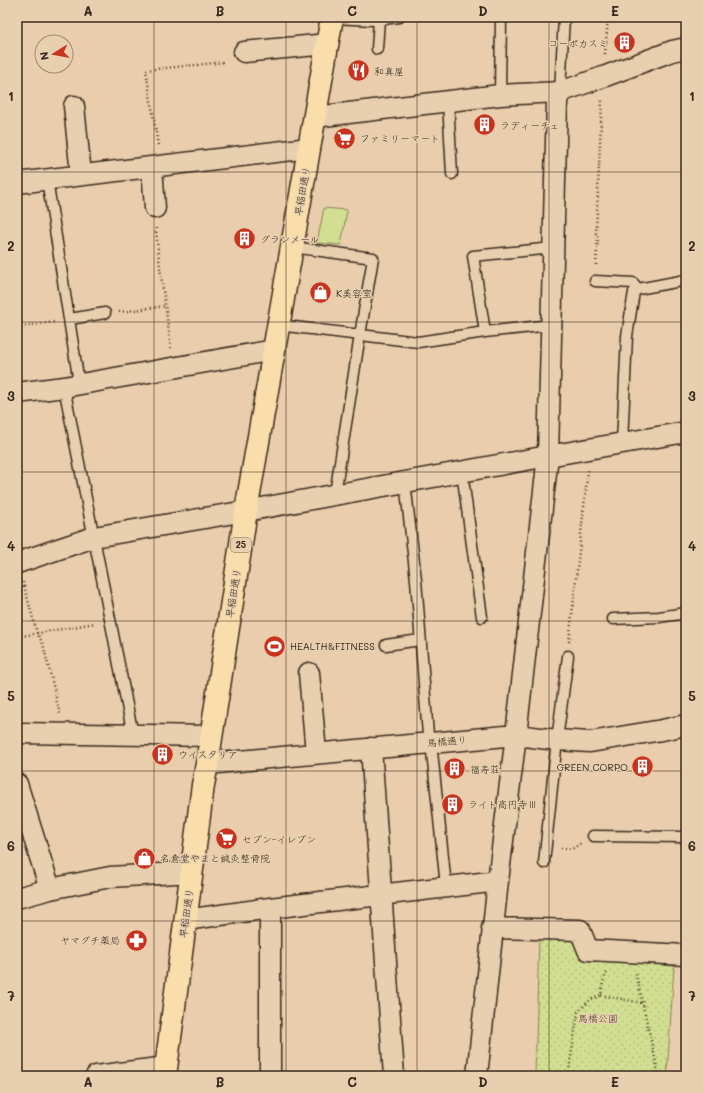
<svg xmlns="http://www.w3.org/2000/svg" width="703" height="1093" viewBox="0 0 703 1093" font-family="Mali,'Klee One',sans-serif">
<defs>
<pattern id="park-dots" width="8" height="8" patternUnits="userSpaceOnUse"><rect width="8" height="8" fill="#d2de91"/><path d="M2 2h.1M6 6h.1" fill="none" stroke="#b5bf7d" stroke-width="1.8" stroke-linecap="round"/></pattern>
</defs>
<rect width="100%" height="100%" fill="#e9cdac"/>
<filter id="ink" filterUnits="userSpaceOnUse"><feTurbulence type="fractalNoise" baseFrequency=".025" numOctaves="2"/><feDisplacementMap in="SourceGraphic" scale="8" xChannelSelector="R" yChannelSelector="G"/><feConvolveMatrix kernelMatrix="1 2 1 2 8 2 1 2 1" color-interpolation-filters="sRGB"/></filter>
<g filter="url(#ink)">
<path fill="#d2de91" stroke="#868458" d="M 324,208 L 347,210 L 341,245 L 317,243 Z"/>
<path fill="url(#park-dots)" stroke="#868458" d="M 539,939 L 570,939 L 584,959 L 674,966 L 667,1076 L 535,1076 Z"/>
<g fill="none" stroke-linecap="round" stroke-linejoin="round">
<defs>
<path id="lane" d="M 332,18 L 374,20 L 399,17
M 377,49 L 379,19
M 560,92 L 564,17
M 500,95 L 501,17
M 448,102 L 452,174
M 47,179 L 79,383
M 292,247 L 373,258 L 360,335 L 335,494
M 595,281 L 633,283 L 638,289
M 70,319 L 105,313
M 278,325 L 418,342 L 485,332 L 551,325
M 485,332 L 473,256 L 553,248
M 64,387 L 133,735
M 622,443 L 627,336 L 634,292 L 638,289 L 686,280
M 462,472 L 482,617
M 405,481 L 416,580 L 428,735 L 431,742 L 446,886
M 613,619 L 659,617 L 686,613
M 386,645 L 420,640
M 593,836 L 686,837
M 544,863 L 557,740 L 568,656"/>
<path id="street" d="M 244,52 L 327,44
M 74,106 L 81,175
M 315,117 L 500,95 L 560,92 L 603,77 L 672,51 L 686,48
M 152,167 L 155,208
M 17,183 L 309,148
M 17,393 L 64,387 L 274,350
M 17,563 L 94,537 L 246,511 L 548,456 L 686,432
M 309,673 L 316,753
M 17,733 L 211,736
M 371,748 L 394,1076
M 207,764 L 516,735 L 557,740 L 590,742 L 662,730 L 686,725
M 17,784 L 50,889
M 17,898 L 50,889 L 110,877 L 192,872
M 185,920 L 270,908 L 498,881
M 492,928 L 580,930 L 588,950 L 686,955
M 96,1076 L 166,1067
M 270,1076 L 270,908
M 477,1076 L 498,881 L 516,735 L 548,456 L 557,102 L 560,92"/>
<path id="primary" d="M 165,1076 L 203,785 L 207,764 L 246,511 L 332,17"/>
</defs>
<use href="#lane" stroke="#3b2a1e" stroke-width="13"/>
<use href="#street" stroke="#3b2a1e" stroke-width="23"/>
<use href="#primary" stroke="#3b2a1e" stroke-width="25"/>
<path stroke="#3b2a1e" stroke-width="2.5" stroke-dasharray="1 3" stroke-linecap="butt" d="M 605,54 L 608,17
M 158,145 L 146,70 L 225,62
M 156,228 C 159,268 166,308 171,348
M 596,265 L 598,236 L 596,233 L 602,99
M 119,312 L 166,306
M 17,327 L 54,322
M 23,582 L 37,633 L 43,644 L 60,714
M 17,637 L 95,623
M 569,642 L 588,470
M 561,848 L 572,849 L 581,843
M 636,974 L 659,1076
M 601,995 L 642,1003
M 568,1076 L 578,1012 L 590,1000 L 601,995 L 603,982 L 606,974 L 607,973"/>
<use href="#lane" stroke="#e7cfaf" stroke-width="10"/>
<use href="#street" stroke="#e7cfaf" stroke-width="20"/>
<use href="#primary" stroke="#f9deab" stroke-width="22"/>
</g>
</g>
<path fill="none" stroke="#3b2a1e" stroke-width="1" stroke-opacity="0.55" d="M 154,17 L 154,1076M 286,17 L 286,1076M 417,17 L 417,1076M 549,17 L 549,1076M 17,172 L 686,172M 17,322 L 686,322M 17,472 L 686,472M 17,621 L 686,621M 17,771 L 686,771M 17,921 L 686,921"/>
<defs>
<symbol id="building-disc" viewBox="-11 -11 22 22"><circle r="9.5" fill="#c8321e" stroke="#e7cfaf"/><path d="M-4-6H4V6H1V3H-1V6H-4ZM-2.5-4.3h1.7v1.8h-1.7ZM.8-4.3h1.7v1.8H.8ZM-2.5-1h1.7V.8h-1.7ZM.8-1h1.7V.8H.8Z" fill="#fff"/></symbol>
<symbol id="restaurant-disc" viewBox="-11 -11 22 22"><circle r="9.5" fill="#c8321e" stroke="#e7cfaf"/><path d="M-5-6h1v4h1v-4h1v4h1v-4h1v5L-1.5 .5V6h-2V.5L-5-1ZM5-6V6H3V1.5H1.5Q1.5-4 5-6Z" fill="#fff"/></symbol>
<symbol id="supermarket-disc" viewBox="-11 -11 22 22"><circle r="9.5" fill="#c8321e" stroke="#e7cfaf"/><path d="M-6-5.5h2.5l.6 2H6L4.5 2H-2.5L-4.4-4H-6ZM-1.5 3.2a1.3 1.3 0 1 0 .1 0ZM3 3.2a1.3 1.3 0 1 0 .1 0Z" fill="#fff"/></symbol>
<symbol id="shop-disc" viewBox="-11 -11 22 22"><circle r="9.5" fill="#c8321e" stroke="#e7cfaf"/><path d="M-5-2.5h2.3a2.7 3.5 0 0 1 5.4 0H5L5.5 6h-11ZM-1.5-2.5h3a1.5 2.3 0 0 0-3 0Z" fill="#fff"/></symbol>
<symbol id="stadium-disc" viewBox="-11 -11 22 22"><circle r="9.5" fill="#c8321e" stroke="#e7cfaf"/><path d="M0-5a6.5 5 0 1 0 0 10a6.5 5 0 1 0 0-10ZM-3.5-1.8h7v3.6h-7Z" fill="#fff"/></symbol>
<symbol id="pharmacy-disc" viewBox="-11 -11 22 22"><circle r="9.5" fill="#c8321e" stroke="#e7cfaf"/><path d="M-2-6h4v4h4v4h-4v4h-4v-4h-4v-4h4Z" fill="#fff"/></symbol>
</defs>
<g fill-rule="evenodd">
<use href="#building-disc" x="612" y="30" width="25" height="25"/>
<use href="#restaurant-disc" x="346" y="58" width="25" height="25"/>
<use href="#building-disc" x="472" y="112" width="25" height="25"/>
<use href="#supermarket-disc" x="332" y="126" width="25" height="25"/>
<use href="#building-disc" x="232" y="226" width="25" height="25"/>
<use href="#shop-disc" x="308" y="280" width="25" height="25"/>
<use href="#stadium-disc" x="262" y="634" width="25" height="25"/>
<use href="#building-disc" x="150" y="742" width="25" height="25"/>
<use href="#building-disc" x="630" y="754" width="25" height="25"/>
<use href="#building-disc" x="442" y="756" width="25" height="25"/>
<use href="#building-disc" x="440" y="792" width="25" height="25"/>
<use href="#supermarket-disc" x="214" y="826" width="25" height="25"/>
<use href="#shop-disc" x="132" y="846" width="25" height="25"/>
<use href="#pharmacy-disc" x="124" y="928" width="25" height="25"/>
</g>
<g text-anchor="middle" stroke-width="3" stroke-linejoin="round" paint-order="stroke">
<rect fill="#e7cfaf" stroke="#6f5c4a" stroke-width="1" x="231" y="538" width="20" height="14" rx="3"/>
<g font-size="9" font-weight="bold" fill="#3b2a1e">
<text x="241" y="548">25</text>
</g>
<g font-size="10" fill="#3b2a1e" stroke="#e7cfaf" text-anchor="start">
<text x="608" y="47" text-anchor="end">コーポカスミ</text>
<text x="374" y="75">和真屋</text>
<text x="500" y="129">ラディーチェ</text>
<text x="360" y="142">ファミリーマート</text>
<text x="260" y="243">グランメール</text>
<text x="336" y="297">K美容室</text>
<text x="290" y="650">HEALTH&amp;FITNESS</text>
<text x="178" y="758">ウイスタリア</text>
<text x="628" y="771" text-anchor="end">GREEN CORPO</text>
<text x="470" y="773">福寿荘</text>
<text x="468" y="808">ライト高円寺Ⅲ</text>
<text x="242" y="843">セブン-イレブン</text>
<text x="160" y="862">名倉堂やまと鍼灸整骨院</text>
<text x="120" y="944" text-anchor="end">ヤマグチ薬局</text>
</g>
<g font-size="10" fill="#3b2a1e" stroke="#e7cfaf">
<text transform="translate(302 191) rotate(-80)" y="4">早稲田通り</text>
<text transform="translate(233 593) rotate(-81)" y="4">早稲田通り</text>
<text transform="translate(447 741) rotate(-5)" y="4">馬橋通り</text>
<text transform="translate(186 913) rotate(-82)" y="4">早稲田通り</text>
</g>
<g font-size="10" fill="#4a3c2a" stroke="#e7cfaf">
<text x="598" y="1022">馬橋公園</text>
</g>
</g>
<rect width="703" height="1093" fill="none" stroke="#e7cfaf" stroke-width="44"/>
<g transform="translate(54 54) rotate(259)"><circle r="19" fill="#e7cfaf" stroke="#a28d75"/>
<path d="M0-3L7 15L0 10L-7 15Z" fill="#c8321e"/>
<text y="-6" font-size="11" font-weight="bold" text-anchor="middle" fill="#3b2a1e">N</text>
</g>
<rect x="22" y="22" width="659" height="1049" fill="none" stroke="#3b2a1e" stroke-width="1.5"/>
<g font-size="13" text-anchor="middle" font-weight="bold" fill="#3b2a1e">
<text x="88" y="16">A</text>
<text x="220" y="16">B</text>
<text x="352" y="16">C</text>
<text x="483" y="16">D</text>
<text x="615" y="16">E</text>
<text x="11" y="101">1</text>
<text x="692" y="101">1</text>
<text x="11" y="251">2</text>
<text x="692" y="251">2</text>
<text x="11" y="401">3</text>
<text x="692" y="401">3</text>
<text x="11" y="551">4</text>
<text x="692" y="551">4</text>
<text x="11" y="701">5</text>
<text x="692" y="701">5</text>
<text x="11" y="851">6</text>
<text x="692" y="851">6</text>
<text x="11" y="1001">7</text>
<text x="692" y="1001">7</text>
<text x="88" y="1087">A</text>
<text x="220" y="1087">B</text>
<text x="352" y="1087">C</text>
<text x="483" y="1087">D</text>
<text x="615" y="1087">E</text>
</g>
</svg>
